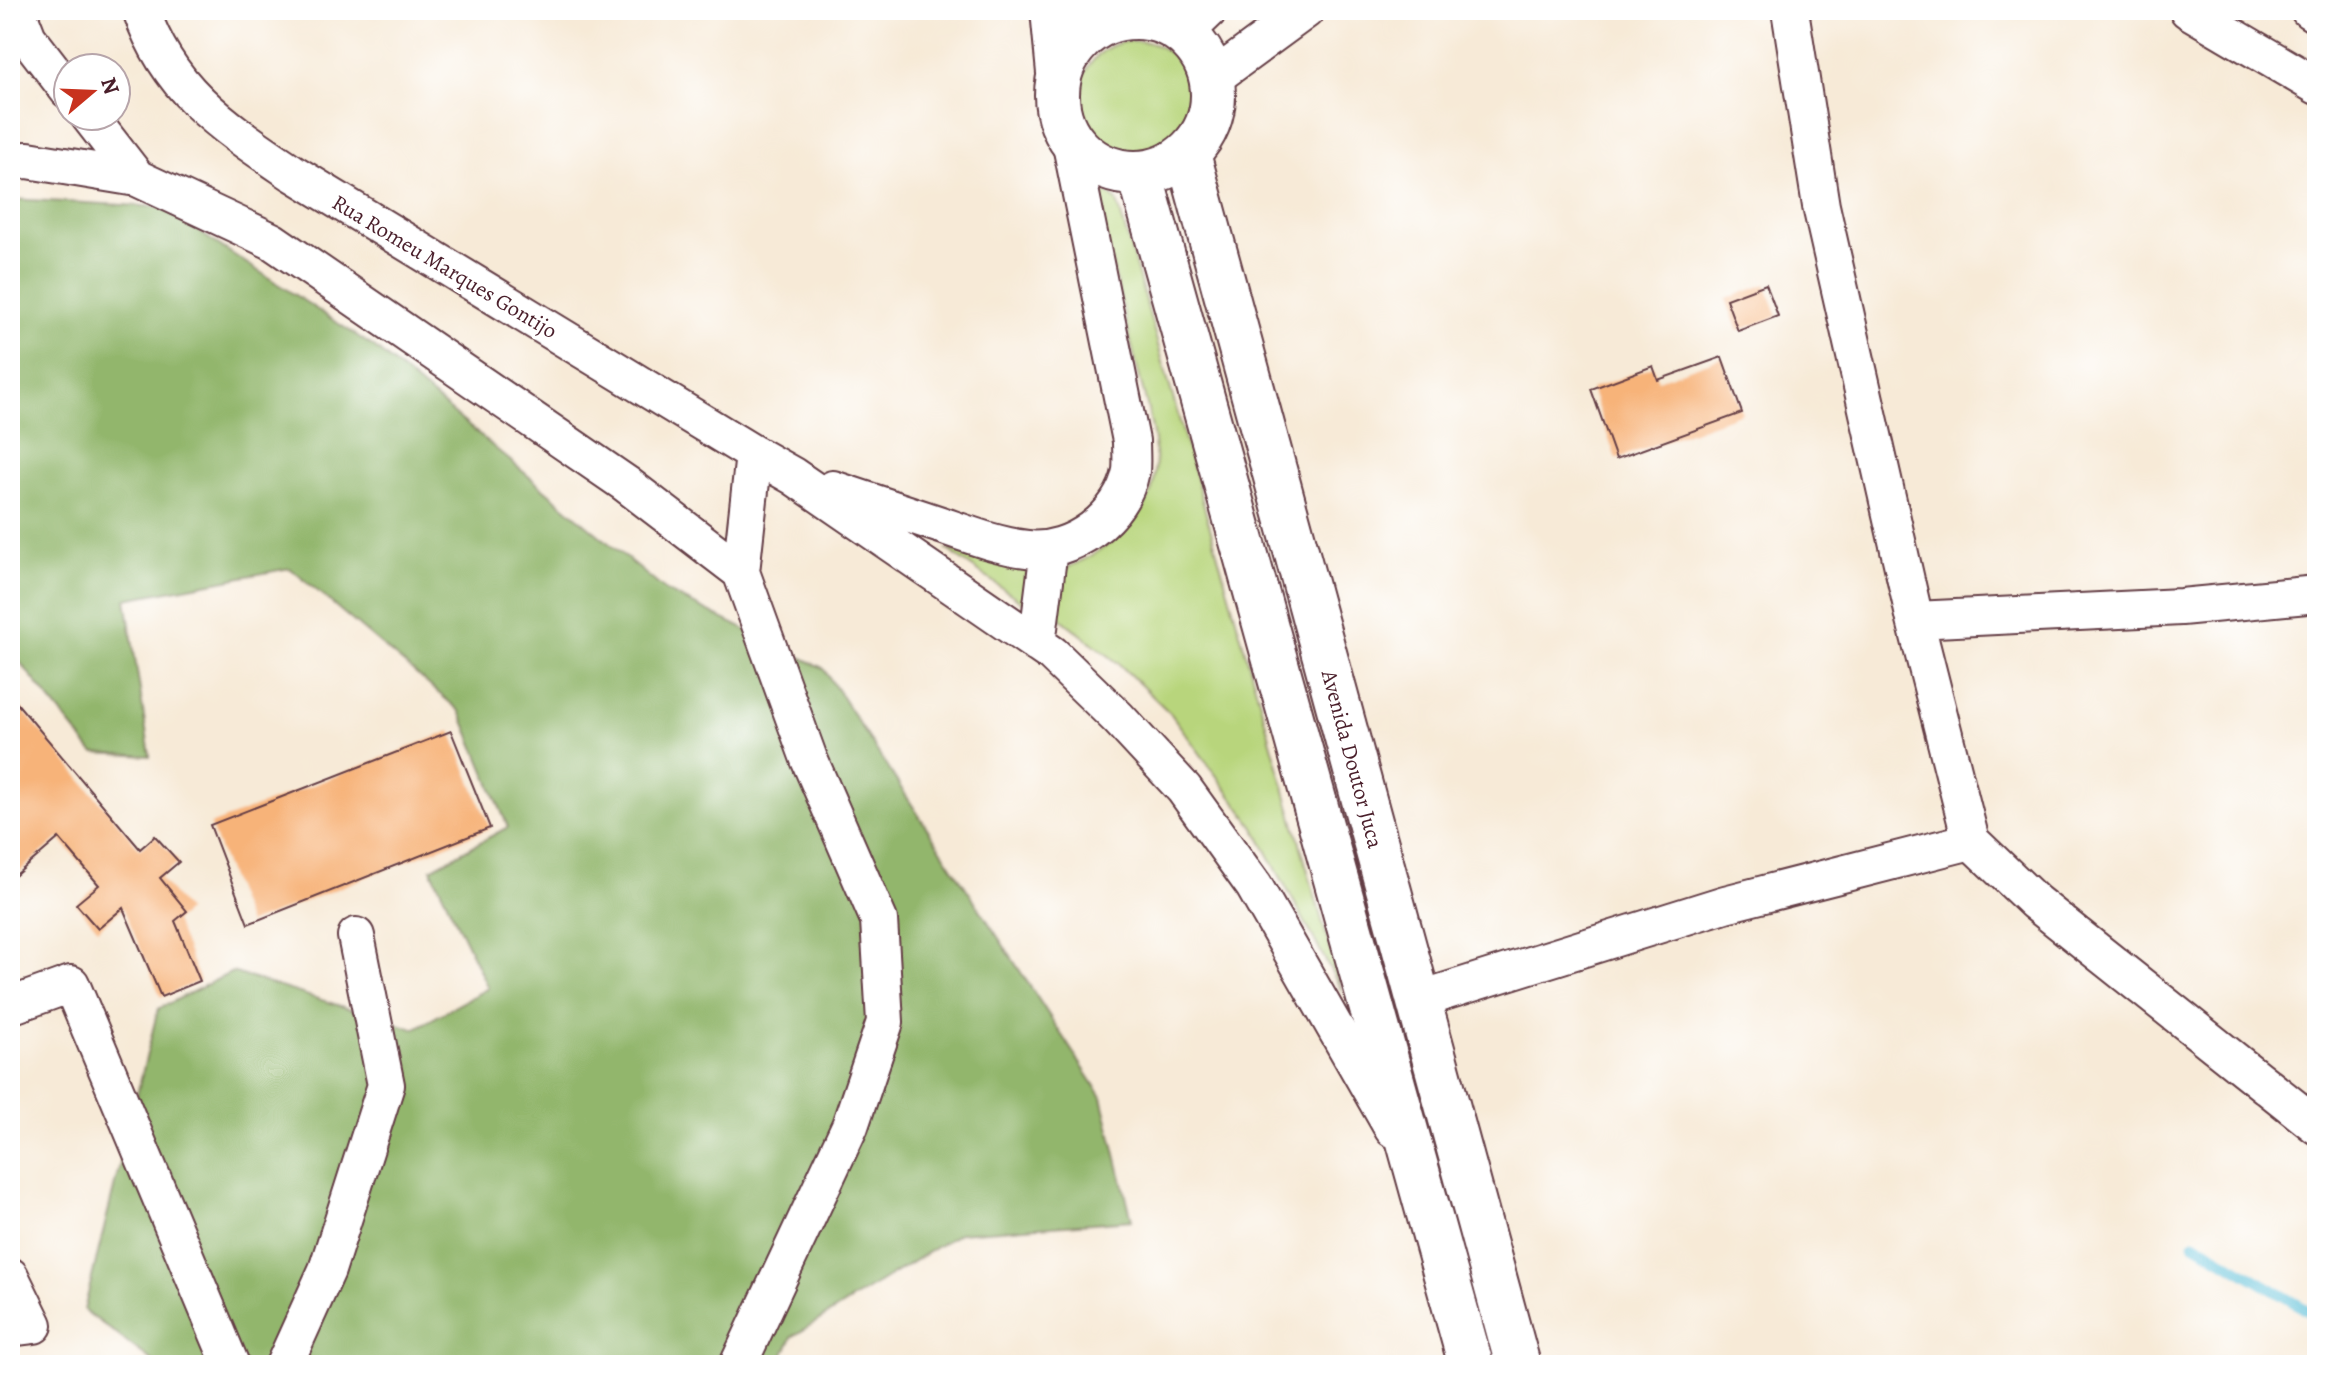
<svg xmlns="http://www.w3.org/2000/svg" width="2327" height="1375" viewBox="0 0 2327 1375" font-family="Alegreya,serif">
<rect width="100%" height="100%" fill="#fff"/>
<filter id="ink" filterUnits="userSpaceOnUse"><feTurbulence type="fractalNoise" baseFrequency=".0125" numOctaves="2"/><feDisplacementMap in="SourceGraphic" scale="16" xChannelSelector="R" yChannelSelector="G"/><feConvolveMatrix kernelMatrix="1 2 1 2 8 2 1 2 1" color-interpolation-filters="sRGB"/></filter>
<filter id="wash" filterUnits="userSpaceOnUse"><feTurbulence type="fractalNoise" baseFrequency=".006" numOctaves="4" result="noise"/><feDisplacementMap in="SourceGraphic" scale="32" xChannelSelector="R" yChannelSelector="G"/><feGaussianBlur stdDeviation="1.8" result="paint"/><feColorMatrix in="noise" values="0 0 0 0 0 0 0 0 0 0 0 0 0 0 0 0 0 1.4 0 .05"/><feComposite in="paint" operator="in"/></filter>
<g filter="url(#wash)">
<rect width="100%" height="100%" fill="#f7ead7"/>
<path fill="#b8d57c" stroke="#817a54" stroke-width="2" d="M1080 96a55 55 0 1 1 110 0a55 55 0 1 1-110 0Z
M 1104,191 L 1117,201 L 1342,991 L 1252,824 L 1171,714 L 1118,663 L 1055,614 L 1060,570 C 1100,556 1151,520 1155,474 C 1158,436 1144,396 1135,359 C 1122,305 1109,252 1096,198 Z
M 946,549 L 1027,568 L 1025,604 Z"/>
<path fill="#92b66c" stroke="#6e6a4c" stroke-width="2" d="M 10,199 L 161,207 L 374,347 L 666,591 L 823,668 L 1102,1097 L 1132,1220 L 959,1233 L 792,1337 L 779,1365 L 158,1365 L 84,1310 L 158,1009 L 232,972 L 414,1029 L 488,988 L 431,869 L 508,827 L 460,711 L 290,568 L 126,599 L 150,756 L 93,753 L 10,650 Z"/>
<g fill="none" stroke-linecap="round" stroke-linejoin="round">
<path stroke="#58bdd6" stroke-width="11" d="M 2194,1243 L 2317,1316"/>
</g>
<g id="blocks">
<path fill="#f7b379" d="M 1766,284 L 1778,316 L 1738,331 L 1726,299 Z
M 1722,357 L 1742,413 L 1616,459 L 1591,389 L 1653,366 L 1658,380 Z
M 10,695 L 140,849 L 155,836 L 179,862 L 160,878 L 187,911 L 175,921 L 200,981 L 161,997 L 123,908 L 98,929 L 76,904 L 99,885 L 59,838 L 10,880 Z
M 451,731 L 490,828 L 248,924 L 210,825 Z"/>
</g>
</g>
<g filter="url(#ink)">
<use href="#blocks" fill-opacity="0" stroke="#643d45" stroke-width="2"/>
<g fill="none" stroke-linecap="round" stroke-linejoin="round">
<defs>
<path id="minor" d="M 17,10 L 28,38 L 68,90
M 141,10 C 169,92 225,127 293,173 L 754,454 L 793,476 L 1052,654 L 1118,718 L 1184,789 L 1254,886 L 1393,1129
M 1790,10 L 1821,206 L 1915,620 L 1971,841 L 2035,902 L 2317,1126
M 2188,10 L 2317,86
M 2309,10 L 2317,15
M 1185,33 L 1209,10
M 1212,79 L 1306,10
M 89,116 L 137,178
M 10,161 L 28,160 L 137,178 L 272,241 L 626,484 L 741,572 L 754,454
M 833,489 C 870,501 907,514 944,526 C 970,535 999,546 1027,549 C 1072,554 1122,517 1131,471 C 1132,462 1131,450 1131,441 L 1069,135
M 1915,620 L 2181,607 L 2317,594
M 1037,644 L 1049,549
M 1418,1000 L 1725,904 L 1971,841
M 10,1006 L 71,984 L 231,1365
M 10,1276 L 34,1325 L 10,1328
M 284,1365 L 327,1270 L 386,1085 L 356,936
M 738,1365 L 850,1126 L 885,1022 L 879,920 L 809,759 L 741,572"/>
<path id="major" d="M 1053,10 L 1059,73
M1057 95a78 78 0 1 1 156 0a78 78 0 1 1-156 0Z
M 1188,154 L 1518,1365
M 1140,174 L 1471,1365"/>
</defs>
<use href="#minor" stroke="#643d45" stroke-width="40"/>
<use href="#major" stroke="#643d45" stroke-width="48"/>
<use href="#minor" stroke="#fff" stroke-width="36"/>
<use href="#major" stroke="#fff" stroke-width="44"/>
</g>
</g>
<g text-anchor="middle" stroke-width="7" stroke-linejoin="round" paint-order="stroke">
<g font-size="22" fill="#4a1f2b" stroke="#fff">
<text transform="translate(445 266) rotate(31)" y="8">Rua Romeu Marques Gontijo</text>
<text transform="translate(1353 759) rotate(75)" y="8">Avenida Doutor Juca</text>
</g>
</g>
<rect width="2327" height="1375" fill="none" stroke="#fff" stroke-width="40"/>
<g transform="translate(92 92) rotate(71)"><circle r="38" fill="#ffffff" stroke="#b7a5aa" stroke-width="2"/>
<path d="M0-6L14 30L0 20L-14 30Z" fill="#c8321e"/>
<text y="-12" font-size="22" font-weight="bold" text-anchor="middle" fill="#4a1f2b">N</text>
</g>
</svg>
